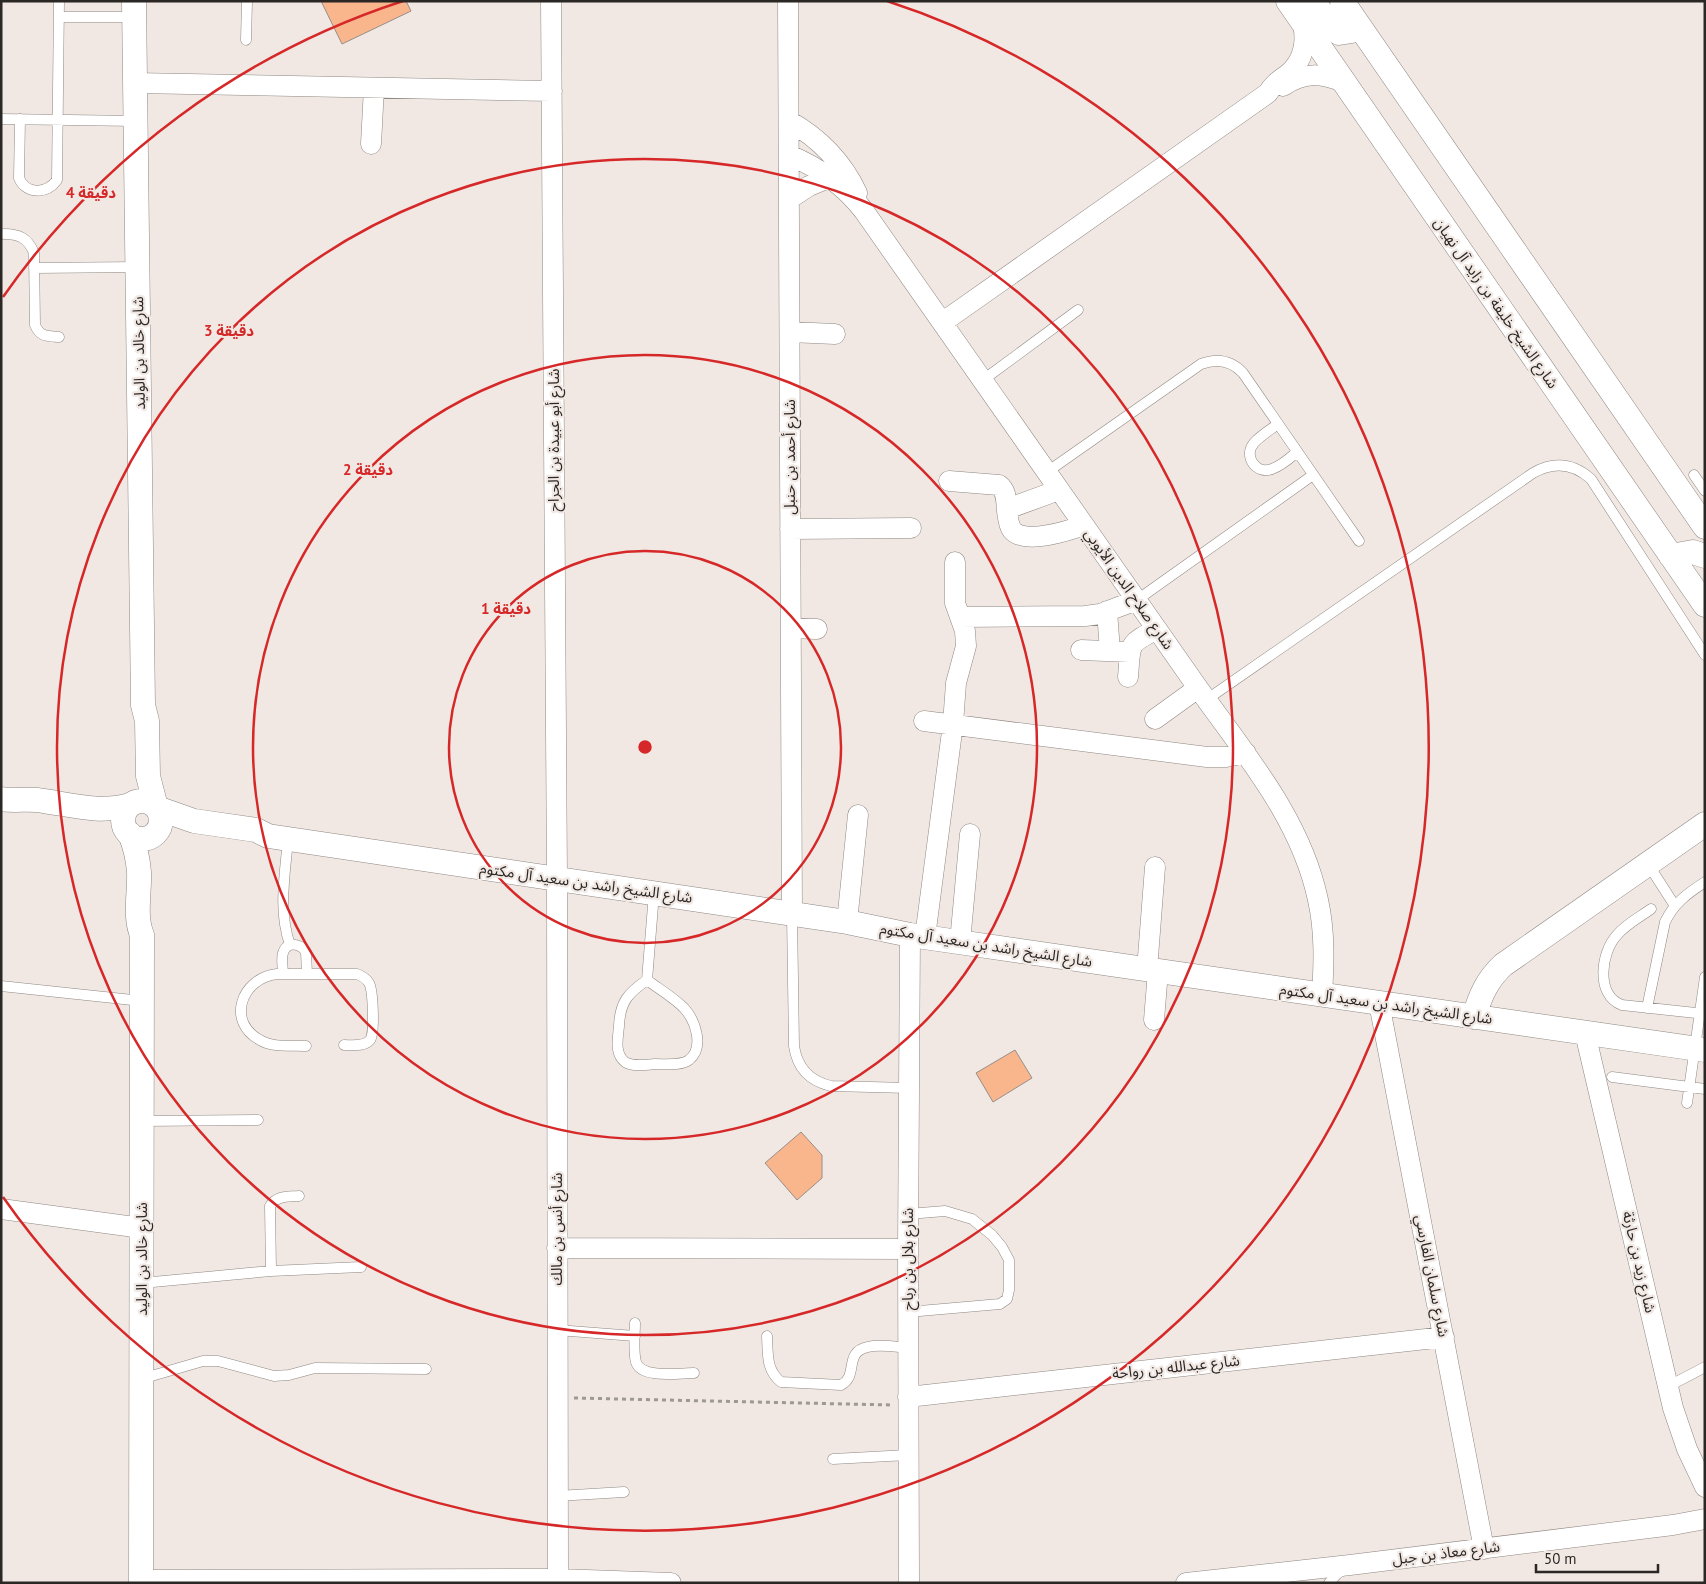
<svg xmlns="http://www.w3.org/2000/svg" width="1706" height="1584" viewBox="0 0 1706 1584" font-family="'PT Sans','Noto Sans Arabic',sans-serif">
<rect width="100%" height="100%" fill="#f1e8e3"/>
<path fill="#f9b58c" stroke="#968e89" d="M 321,1 L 406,1 L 411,11 L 342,44 Z
M 1015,1050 L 1032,1078 L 993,1102 L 976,1073 Z
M 801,1132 L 822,1155 L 822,1178 L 797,1200 L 765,1163 Z"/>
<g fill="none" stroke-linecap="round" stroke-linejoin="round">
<defs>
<path id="service" d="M 59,17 L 135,17
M 246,40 L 247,1
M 1,119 L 136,121
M 20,119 L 19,178 C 26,195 47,194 57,180 L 59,1
M 4,234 C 19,234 28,238 34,253 L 35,325 C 40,337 47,336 59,337
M 34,268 L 138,267
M 983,380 L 1078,310
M 1278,424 C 1270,430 1260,436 1254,443 C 1243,456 1256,475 1272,469 C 1281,466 1290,458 1297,452
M 1047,472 L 1201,364 C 1217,358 1231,360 1243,373 L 1359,541
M 1694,475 L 1705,491
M 1137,600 L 1313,475
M 1206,700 L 1533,473 C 1554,461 1573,463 1591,479 L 1705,655
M 288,839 C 285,875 278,910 290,945
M 1648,864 L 1675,906
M 1651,909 C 1640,917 1626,924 1617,935 C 1601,952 1595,995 1622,1005 L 1705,1014
M 792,914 L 794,1046 C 797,1067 809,1081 831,1086 L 909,1088
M 283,974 C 283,968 281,959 283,953 C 287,940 301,944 306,952 L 307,974
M 647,980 C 659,989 673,997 684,1008 C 695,1020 705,1047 689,1060 C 681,1066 665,1064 655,1064 C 646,1065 633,1067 625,1062 C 614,1053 618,1038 619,1026 C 620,1002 628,993 647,980 Z
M 647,980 L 654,893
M 1,986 L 142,1001
M 1647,1008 L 1665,922 C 1674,903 1688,893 1705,882
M 306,1046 C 291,1045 273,1048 260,1040 C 226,1022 241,978 277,974 L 357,974 C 362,976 366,978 369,983 C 373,990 375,1034 370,1040 C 364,1047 352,1045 344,1045
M 1612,1077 L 1705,1089
M 1687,1103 L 1705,977
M 142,1121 L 258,1120
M 271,1271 L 270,1206 C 277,1195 288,1197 299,1196
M 142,1283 L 271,1271 L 361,1267
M 908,1312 L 1000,1304 L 1007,1299 L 1009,1290 L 1009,1260 L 1002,1247 L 992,1235 L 972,1219 L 945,1211 L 908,1214
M 635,1323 C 635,1334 633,1352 636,1362 C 641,1379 679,1373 694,1373
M 557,1330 L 635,1336
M 767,1336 C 768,1354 766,1370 781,1382 L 841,1385 C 859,1376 843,1352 868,1347 C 880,1344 896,1347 908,1348
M 141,1379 L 203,1361 L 218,1361 L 274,1376 L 289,1375 L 315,1368 L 426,1369
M 1669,1386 L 1705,1367
M 833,1459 L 908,1455
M 557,1496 L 624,1492
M 1329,1583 L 1337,1574 L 1343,1570"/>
<path id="minor" d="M 551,1 L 557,879 L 558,1579
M 788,1 L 792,914
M 135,83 L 552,91
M 1283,86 C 1304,72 1321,73 1343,82
M 789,121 C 819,138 842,161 857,193
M 371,144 L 374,88
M 789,155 C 820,168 844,185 864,211 L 1198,688 C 1245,754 1301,819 1318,900 C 1325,931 1324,963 1322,995
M 789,199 L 809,186 L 831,177
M 943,322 L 1268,93 C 1273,84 1280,80 1288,74 C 1303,61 1307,43 1303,24
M 790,332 L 835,334
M 949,481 L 999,485 C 1007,491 1006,501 1007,511 C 1008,517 1008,524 1012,530 C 1024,545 1068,531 1084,525
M 1007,509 L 1059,490
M 790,529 L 911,528
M 1107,611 L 1110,651
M 960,617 L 1085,616 L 1100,614 L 1137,600
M 791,628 L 817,629
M 1081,650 L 1130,652
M 1128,677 C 1131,644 1126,645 1157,629
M 1155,719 L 1198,688
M 924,721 L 1207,757 L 1226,757 L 1246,753
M 847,922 L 858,815
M 925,937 L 953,724 L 956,683 L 966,646 L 965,631 L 955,603 L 955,562
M 960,942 L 970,834
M 1147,970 L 1155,867
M 1379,1003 L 1484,1549
M 1154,1020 L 1158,971
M 1585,1033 L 1673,1408 L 1687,1449 L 1705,1487
M 1,1209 L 142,1228
M 557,1248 L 908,1249
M 908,1397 L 1444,1337
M 141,1580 L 558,1579 L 671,1583
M 909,1583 L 908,1249 L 910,935
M 1186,1583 L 1350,1565 L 1673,1525 L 1705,1519"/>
<path id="tertiary" d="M 134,1 L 143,705 L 147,721 L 148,776 L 156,807
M 1288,1 L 1705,605
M 1313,1 L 1329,23 L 1339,33 L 1352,31 L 1356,22
M 1342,1 L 1705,527
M 1671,556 L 1693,552 L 1705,556
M 1,799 C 13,801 25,799 37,800 C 69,804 98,814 130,805
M123 820a19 19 0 1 1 38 0a19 19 0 1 1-38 0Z
M 157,808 L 194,821 L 256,830 L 268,836 L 847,922 L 910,935 L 1705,1050
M 130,834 C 135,846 138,859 139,872 C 140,892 134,916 142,935 L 141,1583
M 1474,1017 C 1480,996 1487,980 1503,965 L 1705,824"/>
</defs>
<use href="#service" stroke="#8f8782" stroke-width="11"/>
<use href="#minor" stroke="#8f8782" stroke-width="21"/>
<use href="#tertiary" stroke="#8f8782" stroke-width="25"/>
<path stroke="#9e9894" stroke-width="3" stroke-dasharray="4 4" stroke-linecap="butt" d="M 574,1398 L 892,1405"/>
<use href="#service" stroke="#fff" stroke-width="10"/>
<use href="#minor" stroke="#fff" stroke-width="20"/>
<use href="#tertiary" stroke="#fff" stroke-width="24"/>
</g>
<g fill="none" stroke="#d62828" stroke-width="2.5">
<circle cx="645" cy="747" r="196"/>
<circle cx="645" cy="747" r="392"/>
<circle cx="645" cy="747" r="588"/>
<path d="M3 297A784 784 0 0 1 403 1M887 1A784 784 0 1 1 3 1197"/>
</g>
<g text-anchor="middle" stroke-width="4.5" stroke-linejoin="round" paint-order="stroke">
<g font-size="15" fill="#2a2725" stroke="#f1e8e3">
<text transform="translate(1496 303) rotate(55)" y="5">شارع الشيخ خليفة بن زايد آل نهيان</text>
<text transform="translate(139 353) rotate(-91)" y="5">شارع خالد بن الوليد</text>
<text transform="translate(554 440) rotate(-90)" y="5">شارع أبو عبيدة بن الجراح</text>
<text transform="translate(790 457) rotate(-90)" y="5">شارع أحمد بن حنبل</text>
<text transform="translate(1129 589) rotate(55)" y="5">شارع صلاح الدين الأيوبي</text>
<text transform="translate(586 883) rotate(8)" y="5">شارع الشيخ راشد بن سعيد آل مكتوم</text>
<text transform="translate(986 945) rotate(9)" y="5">شارع الشيخ راشد بن سعيد آل مكتوم</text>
<text transform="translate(1386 1004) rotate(8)" y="5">شارع الشيخ راشد بن سعيد آل مكتوم</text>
<text transform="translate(557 1229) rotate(-90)" y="5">شارع أنس بن مالك</text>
<text transform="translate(142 1259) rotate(-90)" y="5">شارع خالد بن الوليد</text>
<text transform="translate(908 1259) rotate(-90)" y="5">شارع بلال بن رباح</text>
<text transform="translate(1639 1262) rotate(77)" y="5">شارع زيد بن حارثة</text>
<text transform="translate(1432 1276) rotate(79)" y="5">شارع سلمان الفارسي</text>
<text transform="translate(1176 1367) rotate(-6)" y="5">شارع عبدالله بن رواحة</text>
<text transform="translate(1446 1553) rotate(-7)" y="5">شارع معاذ بن جبل</text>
</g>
</g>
<circle cx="645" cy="747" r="8" fill="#d62828" stroke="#f1e8e3" stroke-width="2.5"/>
<g font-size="15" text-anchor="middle" font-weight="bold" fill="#d62828" stroke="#f1e8e3" stroke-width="4.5" stroke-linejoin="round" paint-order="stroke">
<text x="91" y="198">4 دقيقة</text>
<text x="229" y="336">3 دقيقة</text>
<text x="368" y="475">2 دقيقة</text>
<text x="506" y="614">1 دقيقة</text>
</g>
<rect width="1706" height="1584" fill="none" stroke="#2a2725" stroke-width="5"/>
<path d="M1536 1564v8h122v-8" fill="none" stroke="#2a2725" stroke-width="2.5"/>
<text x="1544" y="1564" font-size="15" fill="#2a2725" stroke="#f1e8e3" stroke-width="4" paint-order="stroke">50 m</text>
</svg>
